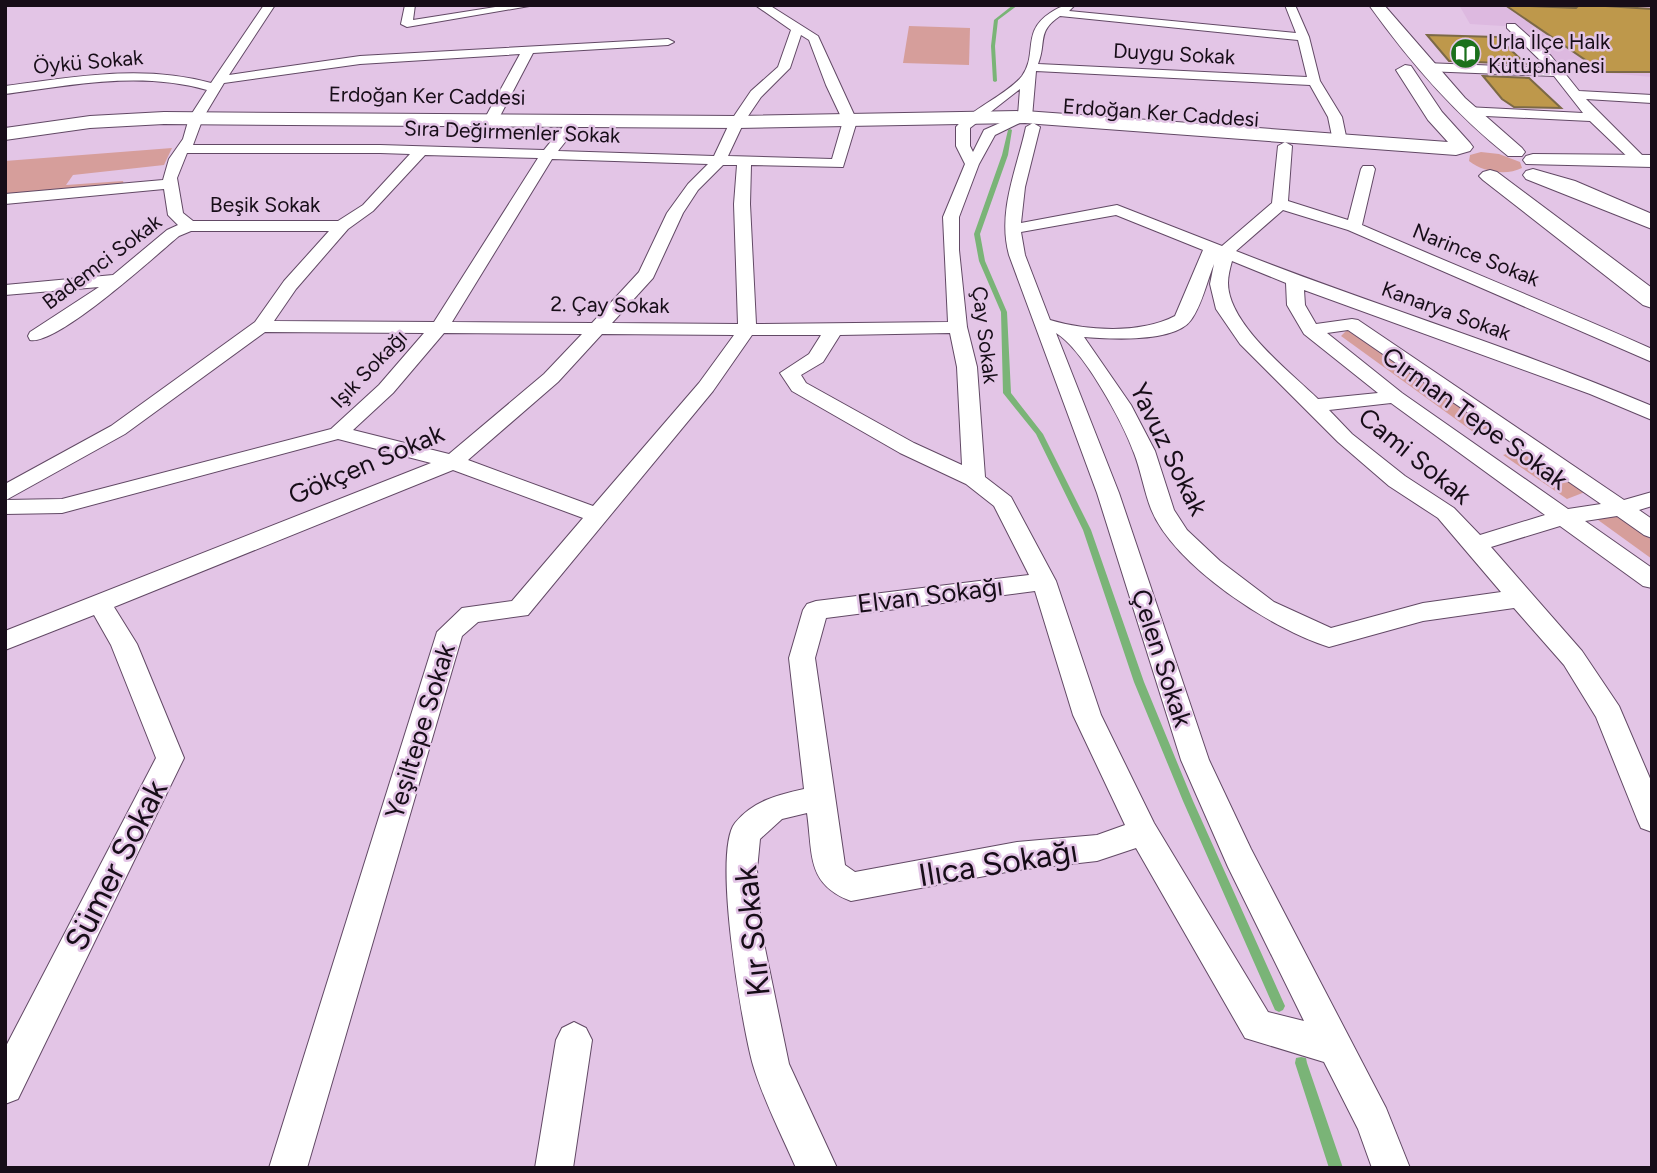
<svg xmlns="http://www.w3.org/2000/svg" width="1657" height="1173" viewBox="0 0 1657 1173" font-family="Figtree,sans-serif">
<rect width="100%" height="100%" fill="#e3c5e6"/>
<path fill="#ddb9e0" d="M 1459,5 L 1652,5 L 1652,77 L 1564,69 L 1519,27 L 1470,24 Z"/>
<path fill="#d69e9b" d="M 909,26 L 970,28 L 969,65 L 903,63 Z
M 172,148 L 164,165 L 73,175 L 66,185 L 123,181 L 124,185 L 5,196 L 5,161 Z
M 1481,152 L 1499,154 L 1520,162 L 1522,168 C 1506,176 1483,172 1469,161 L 1470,155 Z
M 1347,330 L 1491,428 L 1472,431 L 1341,336 Z
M 1521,449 L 1585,492 L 1567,499 L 1503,455 Z
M 1602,506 L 1652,540 L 1652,559 L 1587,512 Z"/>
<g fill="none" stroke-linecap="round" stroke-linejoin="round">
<path fill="#7ab477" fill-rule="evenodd" d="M 1013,5 L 1018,5 L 998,20 L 995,46 L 997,81 L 995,82 L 993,81 L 991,46 L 994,20 Z
M 1010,129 L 1012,130 L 1008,155 L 980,234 L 985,261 L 1007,312 L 1011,393 L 1043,434 L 1091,530 L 1144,682 L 1193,801 L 1285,1006 L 1283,1010 L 1279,1012 L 1275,1010 L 1183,801 L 1134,682 L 1083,530 L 1036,434 L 1003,393 L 1001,312 L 979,261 L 974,234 L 1002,155 L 1008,130 Z
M 1301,1057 L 1306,1058 L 1307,1063 L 1343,1168 L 1329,1168 L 1295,1063 L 1296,1058 Z"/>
</g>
<path fill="#be984b" stroke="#7c6946" stroke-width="2" d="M 1505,5 L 1576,8 L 1579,5 L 1590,5 L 1652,9 L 1652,72 L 1603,72 Z
M 1427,35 L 1497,37 L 1526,64 L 1449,61 Z
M 1483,76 L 1529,78 L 1561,108 L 1514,107 L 1502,99 Z"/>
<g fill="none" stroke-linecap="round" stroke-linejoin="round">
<defs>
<path id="street" d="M 264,5 L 275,5 L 229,75 L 360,56 L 668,39 L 674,42 L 668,45 L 533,53 L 499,118 L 492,122 L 485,118 L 520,54 L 360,64 L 224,83 L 203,118 L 193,145 L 380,145 L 544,150 L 570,118 L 575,117 L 582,121 L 558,151 L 714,156 L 730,122 L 751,91 L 778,67 L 791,30 L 755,5 L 769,5 L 818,36 L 857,121 L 843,167 L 751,165 L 750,204 L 756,324 L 948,322 L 943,217 L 965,164 L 956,146 L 956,127 C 972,109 1009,93 1022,76 C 1038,54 1021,32 1050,13 C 1059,7 1064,5 1075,5 L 1069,11 L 1296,33 L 1285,5 L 1295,5 L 1309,37 L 1320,81 L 1342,117 L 1347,141 L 1345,144 L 1340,145 L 1333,141 L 1328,117 L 1310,85 L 1036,71 L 1032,117 L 995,135 L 979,164 L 959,217 L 959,250 L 967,327 L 977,367 L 985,477 L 1011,497 L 1056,581 L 1101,715 L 1154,823 L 1268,1012 L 1304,1021 L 1228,867 L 1181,760 L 1097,493 L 1009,255 C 997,211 1017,169 1026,127 L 1033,123 L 1040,127 L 1025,187 L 1021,223 L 1117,205 L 1222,246 L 1272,203 L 1278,146 L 1285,142 L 1292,146 L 1288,201 L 1348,220 L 1361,169 L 1363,166 L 1373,166 L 1375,169 L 1362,225 C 1458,267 1556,306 1652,349 L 1652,362 L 1348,230 L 1283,210 L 1236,251 C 1373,305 1516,348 1652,406 L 1652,420 L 1590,394 L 1304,290 L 1305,305 L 1316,324 L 1352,319 L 1358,320 L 1624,500 L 1652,492 L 1652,506 L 1639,510 L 1652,519 L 1652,538 L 1644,535 L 1617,516 L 1585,521 L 1652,568 L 1652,588 L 1643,586 L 1560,526 L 1491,547 L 1582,651 L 1619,706 L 1652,783 L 1652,832 L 1641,828 L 1637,819 L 1596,717 L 1564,665 L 1514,608 L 1423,621 L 1329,647 C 1273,630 1173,565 1151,509 C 1144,491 1141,471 1134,453 C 1123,422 1083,349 1056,333 L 1119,493 L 1209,760 L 1251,849 L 1386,1108 L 1410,1168 L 1372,1168 L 1358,1129 L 1324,1062 L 1245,1038 L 1136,848 L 1097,861 L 1017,870 L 851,901 C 806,884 813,854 807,813 L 782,819 L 760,839 L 757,870 L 761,929 L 789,1064 L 837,1168 L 796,1168 C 781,1134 763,1099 753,1065 C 742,1026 712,852 735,823 C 753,801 777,795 804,789 L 789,658 L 803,610 L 807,604 L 816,601 L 1029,575 L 994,506 L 966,484 L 900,453 L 792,391 L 780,373 L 809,354 L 821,335 L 752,335 L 713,391 L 528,615 L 478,622 L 462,636 L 307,1168 L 269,1168 L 437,632 L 462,608 L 512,601 L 583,518 L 453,470 L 114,607 L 137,644 L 184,758 L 18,1099 L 5,1104 L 5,1048 L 156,758 L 111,645 L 94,615 L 5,650 L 5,631 L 431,463 L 338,439 L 62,513 L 5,514 L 5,484 L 111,426 L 255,322 L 284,281 L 329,231 L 191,231 L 179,236 C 155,256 57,346 30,340 L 28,336 L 30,332 L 99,287 L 5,295 L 5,285 L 113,275 L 167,230 L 178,225 L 168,215 L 164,189 L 5,204 L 5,194 L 163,180 L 169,159 L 183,139 L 189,118 L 207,90 C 140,71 73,85 5,94 L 5,86 C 75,77 142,64 211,83 ZM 1060,16 L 1298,40 L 1307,77 L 1038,64 C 1047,42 1036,32 1060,16 ZM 801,35 L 809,40 L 826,85 L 843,121 L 832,159 L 728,156 L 744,122 L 761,97 L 790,68 ZM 1020,89 L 1018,115 L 984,130 L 973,152 L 970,146 L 970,128 ZM 187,153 L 380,153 L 410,154 L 363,205 L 338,221 L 193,221 L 183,213 L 177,178 ZM 425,155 L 538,158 L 434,322 L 274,321 L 296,289 L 348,229 L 373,211 ZM 552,159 L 708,164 L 688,184 L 667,213 L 639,272 L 592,323 L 452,322 ZM 723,165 L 737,165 L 734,204 L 738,324 L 612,323 L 653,278 L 683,213 L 698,190 ZM 1116,215 L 1203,250 L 1175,316 C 1141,334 1087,331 1050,320 L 1025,255 L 1021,232 ZM 1232,261 L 1286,283 L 1287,305 L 1304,334 L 1378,393 L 1318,399 C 1290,372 1228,324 1228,283 C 1228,276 1230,268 1232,261 ZM 1214,264 L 1210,284 L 1216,309 L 1240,344 L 1338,442 L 1389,486 L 1438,518 L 1501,592 L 1423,603 L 1331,628 L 1274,602 L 1220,561 L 1187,530 L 1174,510 L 1155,451 L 1131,405 L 1084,337 C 1109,339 1175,343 1191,320 C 1202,305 1207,281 1214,264 ZM 1348,330 L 1601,504 L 1568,509 L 1402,393 L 1327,333 ZM 265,332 L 424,333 L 379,385 L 331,429 L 62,499 L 6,500 L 125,434 ZM 444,333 L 582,334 L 544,374 L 449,454 L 353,430 L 393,393 ZM 950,333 L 957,367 L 962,465 L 914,443 L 806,383 L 801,375 L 823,362 L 840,335 ZM 602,334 L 734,335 L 699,383 L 593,506 L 468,460 L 558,382 ZM 1391,403 L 1545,515 L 1480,535 L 1454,508 L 1405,476 L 1352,434 L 1329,410 ZM 1035,591 L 1073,715 L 1125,825 L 1097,835 L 1017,842 L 855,872 L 845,865 L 815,658 L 826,618 Z
M 405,5 L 415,5 L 413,20 L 508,5 L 535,5 L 407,27 L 401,24 Z
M 1507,24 L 1515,24 L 1551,56 L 1579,91 L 1652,95 L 1652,103 L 1586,99 L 1645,158 L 1647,161 L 1645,164 L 1635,164 L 1590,121 L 1466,115 L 1459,111 L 1466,107 L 1583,113 L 1554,76 L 1425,71 L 1419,67 L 1425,63 L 1548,68 L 1507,28 Z
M 574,1022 L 586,1028 L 592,1040 L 573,1168 L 535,1168 L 556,1040 L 562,1028 Z"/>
<path id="secondary" d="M 1369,5 L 1384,5 L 1465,98 L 1522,148 L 1525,152 L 1522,156 L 1508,156 C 1454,113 1409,61 1369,5 Z
M 1405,65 L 1411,66 L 1442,112 L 1470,143 L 1473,147 L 1470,151 L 1456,155 L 1025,123 L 737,128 L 164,124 L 90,128 L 5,140 L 5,128 L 90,116 L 164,112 L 737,116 L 1025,111 L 1448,142 L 1428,120 L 1396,70 Z
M 1533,154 L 1652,155 L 1652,167 L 1526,164 L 1523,160 L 1526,156 Z
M 1533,169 L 1575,181 L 1652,214 L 1652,229 L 1526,179 L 1523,175 L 1526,171 Z
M 1490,170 L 1497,172 L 1652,288 L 1652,308 L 1643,305 L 1483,180 L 1479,176 L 1483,172 Z"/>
</defs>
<use href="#street" stroke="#624965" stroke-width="2"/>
<use href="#secondary" stroke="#624965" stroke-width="2"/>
<use href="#street" fill="#fff" fill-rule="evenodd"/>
<use href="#secondary" fill="#fff" fill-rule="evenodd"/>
</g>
<defs>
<symbol id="library-disc" viewBox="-11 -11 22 22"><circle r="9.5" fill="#1b711c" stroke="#e3c5e6"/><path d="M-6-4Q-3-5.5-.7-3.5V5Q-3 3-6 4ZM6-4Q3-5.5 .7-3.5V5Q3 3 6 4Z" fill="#fff"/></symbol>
</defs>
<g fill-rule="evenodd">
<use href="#library-disc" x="1448" y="36" width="35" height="35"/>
</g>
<g text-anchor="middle" stroke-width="5" stroke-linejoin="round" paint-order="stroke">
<g font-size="21" fill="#170d18" stroke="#e3c5e6" text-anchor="start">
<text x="1488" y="49">Urla İlçe Halk<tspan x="1488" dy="24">Kütüphanesi</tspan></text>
</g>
<g font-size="21" fill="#170d18" stroke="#e3c5e6">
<text transform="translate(1174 54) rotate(3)" y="7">Duygu Sokak</text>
<text transform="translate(88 62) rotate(-5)" y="7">Öykü Sokak</text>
<text transform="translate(427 96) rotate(1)" y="7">Erdoğan Ker Caddesi</text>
<text transform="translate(1161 113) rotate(4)" y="7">Erdoğan Ker Caddesi</text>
<text transform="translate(512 132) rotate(2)" y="7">Sıra Değirmenler Sokak</text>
<text x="265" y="212">Beşik Sokak</text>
<text transform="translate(1476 255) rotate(22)" y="7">Narince Sokak</text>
<text transform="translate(102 262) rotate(-37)" y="7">Bademci Sokak</text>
<text transform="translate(610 305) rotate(1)" y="7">2. Çay Sokak</text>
<text transform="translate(1446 311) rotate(20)" y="7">Kanarya Sokak</text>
<text transform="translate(985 335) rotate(83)" y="7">Çay Sokak</text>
<text transform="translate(369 369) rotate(-46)" y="7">Işık Sokağı</text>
</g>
<g font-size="26" fill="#170d18" stroke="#e3c5e6">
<text transform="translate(1475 418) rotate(36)" y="9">Cırman Tepe Sokak</text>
<text transform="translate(1169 449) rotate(64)" y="9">Yavuz Sokak</text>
<text transform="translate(1415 456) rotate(39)" y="9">Cami Sokak</text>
<text transform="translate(366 464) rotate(-23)" y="9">Gökçen Sokak</text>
<text transform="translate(930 595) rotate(-7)" y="9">Elvan Sokağı</text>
<text transform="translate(1162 658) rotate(72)" y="9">Çelen Sokak</text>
<text transform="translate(420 731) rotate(-73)" y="9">Yeşiltepe Sokak</text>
</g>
<g font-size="32" fill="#170d18" stroke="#e3c5e6">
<text transform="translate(998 863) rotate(-9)" y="11">Ilıca Sokağı</text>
<text transform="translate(116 865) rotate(-63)" y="11">Sümer Sokak</text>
<text transform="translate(752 931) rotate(-96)" y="11">Kır Sokak</text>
</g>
</g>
<rect width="1657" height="1173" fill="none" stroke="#170d18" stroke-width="14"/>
</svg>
